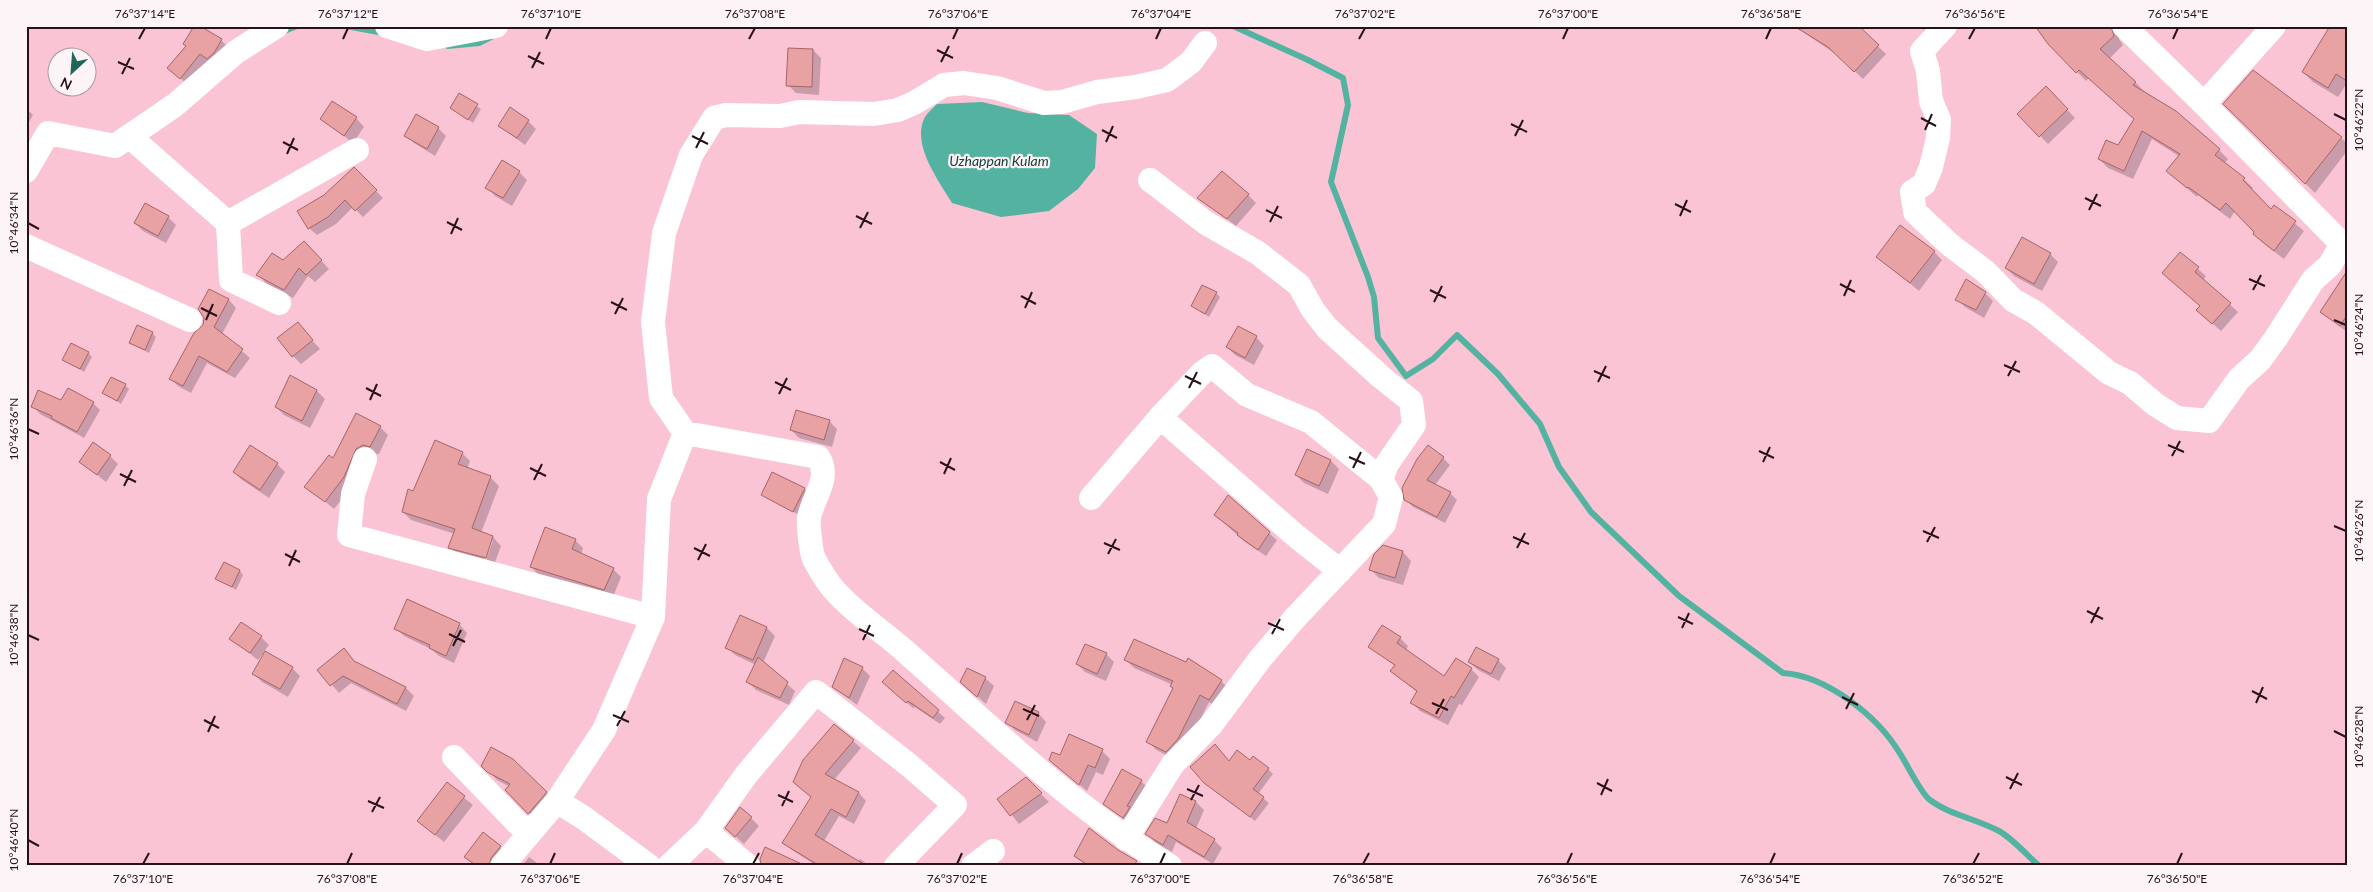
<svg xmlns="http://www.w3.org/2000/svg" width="2373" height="892" viewBox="0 0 2373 892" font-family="Lato,sans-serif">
<rect width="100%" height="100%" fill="#fbc4d5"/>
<path fill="#53b3a0" d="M 982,102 L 1028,113 L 1069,115 L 1097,134 L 1095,168 L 1078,189 L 1049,211 L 1001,217 L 952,203 C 939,181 912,146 924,119 C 926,114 933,108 937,104 Z"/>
<path fill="#0003" d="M 1794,26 L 1857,26 L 1886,54 L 1863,79 L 1837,55 Z
M 1920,26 L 1928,26 L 1924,30 Z
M 2037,26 L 2113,26 L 2119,33 L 2119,39 L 2123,45 L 2109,59 L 2136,83 L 2145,92 L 2143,93 L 2175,112 L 2219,150 L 2228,159 L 2224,164 L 2244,179 L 2253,188 L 2251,190 L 2272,211 L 2275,207 L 2304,231 L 2284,259 L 2263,243 L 2254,234 L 2256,232 L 2235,211 L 2230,219 L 2198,195 L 2197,197 L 2177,180 L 2168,171 L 2180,157 L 2152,139 L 2133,179 L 2108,168 L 2099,159 L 2118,147 L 2135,119 L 2089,78 L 2086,81 L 2049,43 Z
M 2327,26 L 2347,26 L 2347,83 L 2338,97 L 2313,82 L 2303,72 L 2330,28 Z
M 221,40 L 228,47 L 188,85 L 169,68 Z
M 813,50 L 821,58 L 819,95 L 796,93 L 788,85 Z
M 2046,88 L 2075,118 L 2048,144 L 2019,114 Z
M 460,95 L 481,109 L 473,123 L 452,108 Z
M 2225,104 L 2341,138 L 2347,143 L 2347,151 L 2315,193 Z
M 26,108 L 33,115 L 26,127 Z
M 356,118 L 364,127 L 353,143 L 322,119 Z
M 528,121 L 536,129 L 525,145 L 499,126 Z
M 438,128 L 446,136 L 435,156 L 414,143 L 406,135 Z
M 354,169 L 383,198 L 363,217 L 353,207 L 336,224 L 317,235 L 309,228 L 324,196 Z
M 519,172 L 527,180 L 512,206 L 495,196 L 487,187 Z
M 1248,195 L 1256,203 L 1236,226 L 1199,198 Z
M 168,217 L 176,225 L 166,243 L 143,231 L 135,223 Z
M 312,250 L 329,269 L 315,282 L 308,276 L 293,298 L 266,283 L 258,275 L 283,261 Z
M 1934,252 L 1942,260 L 1919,291 L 1878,257 Z
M 2180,253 L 2206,276 L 2203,280 L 2238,312 L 2221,331 L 2206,318 Z
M 2050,254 L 2058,262 L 2042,291 L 2014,276 L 2006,268 Z
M 2347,280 L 2347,332 L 2321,312 Z
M 209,290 L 229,300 L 236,308 L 222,334 L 250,358 L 235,378 L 207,363 L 191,393 L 178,386 L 171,379 L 204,326 Z
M 1216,293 L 1220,297 L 1209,317 L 1193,306 Z
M 1985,293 L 1993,301 L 1984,318 L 1965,307 L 1957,299 Z
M 298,324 L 320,349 L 301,364 L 293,356 Z
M 1238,327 L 1256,337 L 1264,346 L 1254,365 L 1235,355 L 1227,347 Z
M 152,333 L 156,337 L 149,353 L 130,343 Z
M 88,353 L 92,357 L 84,372 L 64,360 Z
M 291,377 L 317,391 L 325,399 L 310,428 L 284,415 L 276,407 Z
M 125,385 L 129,389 L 121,404 L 104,393 Z
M 93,403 L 100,410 L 84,438 L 40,414 L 33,406 Z
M 829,421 L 837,429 L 832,447 L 799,438 L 791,430 Z
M 380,427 L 388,435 L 379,454 L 372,453 L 352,486 L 334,509 L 306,486 L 334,460 Z
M 1307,450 L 1331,461 L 1339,469 L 1328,494 L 1304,483 L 1296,475 Z
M 462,453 L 470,461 L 467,469 L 491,478 L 499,486 L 481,533 L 493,537 L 501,546 L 494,565 L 485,563 L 493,540 L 491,540 L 483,562 L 458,555 L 450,547 L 455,534 L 411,520 L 403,512 L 413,492 Z
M 110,456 L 118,464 L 106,482 L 81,462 Z
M 1443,458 L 1450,465 L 1435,485 L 1450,493 L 1457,500 L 1445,523 L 1413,507 L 1405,499 Z
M 277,464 L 285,472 L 269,498 L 242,480 L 234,472 Z
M 804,489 L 808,493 L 797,514 L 763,494 Z
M 1215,515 L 1269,533 L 1277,540 L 1266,556 L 1245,542 Z
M 575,540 L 583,548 L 581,554 L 613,569 L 621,577 L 613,597 L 539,575 L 531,567 Z
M 1383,547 L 1403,552 L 1411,561 L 1403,585 L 1379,578 L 1371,570 Z
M 240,571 L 243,575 L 236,590 L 217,578 Z
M 459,624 L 467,633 L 454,663 L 439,656 L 431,649 L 404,636 L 396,628 Z
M 767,628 L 775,636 L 763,663 L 795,691 L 789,705 L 756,690 L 748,682 L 756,665 L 735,655 L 727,647 Z
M 261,637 L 269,645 L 258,660 L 231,639 Z
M 1400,638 L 1408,646 L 1406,650 L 1445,678 L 1471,669 L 1479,677 L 1462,705 L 1459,704 L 1448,725 L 1420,711 L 1412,703 L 1417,692 L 1391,671 L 1395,666 L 1369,646 Z
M 344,650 L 356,663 L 406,688 L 414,696 L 406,711 L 351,683 L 339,693 L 319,670 Z
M 1106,654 L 1114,662 L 1106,681 L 1085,672 L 1077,664 Z
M 1126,660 L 1221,681 L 1229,689 L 1217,707 L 1209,702 L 1186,748 L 1174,759 L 1156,750 L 1148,741 L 1174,688 L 1173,685 L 1134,668 Z
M 1498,660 L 1506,668 L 1499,681 L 1478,670 L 1469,662 Z
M 292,668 L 300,676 L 288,697 L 262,682 L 254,674 Z
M 862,668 L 870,676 L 857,705 L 833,687 Z
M 893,671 L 945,718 L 940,724 L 915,707 L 913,708 L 890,689 Z
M 985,678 L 994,686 L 986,704 L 970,690 Z
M 1038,713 L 1046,722 L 1037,742 L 1015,730 L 1007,722 Z
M 853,741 L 861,748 L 834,780 L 859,793 L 866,801 L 854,824 L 839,816 L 824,841 L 858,862 L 860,859 L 870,866 L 817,866 L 792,850 L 784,843 L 812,797 L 803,790 Z
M 1102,751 L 1110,759 L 1103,775 L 1096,772 L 1087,791 L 1050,760 Z
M 512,760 L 554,801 L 537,821 L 507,790 L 510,787 L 497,780 L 483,765 Z
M 1230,762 L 1250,762 L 1268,769 L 1273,774 L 1258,794 L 1269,803 L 1255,821 L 1211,787 Z
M 1026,779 L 1049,802 L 1019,824 L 999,799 Z
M 1141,781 L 1149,789 L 1131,825 L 1104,803 Z
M 447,784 L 473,805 L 444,842 L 418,821 Z
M 1196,802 L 1204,810 L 1196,829 L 1214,840 L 1222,848 L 1213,864 L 1176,842 L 1172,852 L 1155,842 L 1147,834 L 1168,825 Z
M 741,808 L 759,826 L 744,844 L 735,836 Z
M 500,847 L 508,855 L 499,866 L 475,866 L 466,857 Z
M 1118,851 L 1140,866 L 1087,866 L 1075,856 Z
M 529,857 L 541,866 L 522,866 Z"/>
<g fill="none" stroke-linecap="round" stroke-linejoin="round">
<path stroke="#53b3a0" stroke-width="6" d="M 346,26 L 384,33
M 1233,26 L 1308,60 L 1343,78 L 1348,105 L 1331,182 L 1368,277 L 1374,297 L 1378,338 L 1406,376 L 1433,359 L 1457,335 L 1498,374 L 1540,424 L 1559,467 L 1591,512 L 1679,596 L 1783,673 C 1827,676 1877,716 1899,752 C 1906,762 1921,794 1930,800 C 1950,815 1977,819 1999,831 C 2013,839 2027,855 2039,866
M 282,32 L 297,26
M 448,46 L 479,43 L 491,37"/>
</g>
<path fill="#e8a2a3" stroke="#a56567" d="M 194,26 L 200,26 L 222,39 L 214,53 L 207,59 L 200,54 L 180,79 L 167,68 L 186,46 L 183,44 Z
M 1794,26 L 1859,26 L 1879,45 L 1854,72 L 1828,47 Z
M 2035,26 L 2111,26 L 2114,36 L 2100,49 L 2136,82 L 2133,85 L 2176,111 L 2220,149 L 2215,155 L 2245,178 L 2243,180 L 2271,209 L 2274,205 L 2296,221 L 2274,251 L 2253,234 L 2254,232 L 2226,203 L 2220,210 L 2188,187 L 2187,188 L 2166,171 L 2180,154 L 2142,131 L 2124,171 L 2098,159 L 2106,140 L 2118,145 L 2134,119 L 2079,70 L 2076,73 L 2048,44 Z
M 2330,26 L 2347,26 L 2347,81 L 2336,74 L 2328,88 L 2302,72 Z
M 788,48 L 813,49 L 812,87 L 786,86 Z
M 2253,70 L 2342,137 L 2305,184 L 2223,104 Z
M 2046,86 L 2068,109 L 2039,137 L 2017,114 Z
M 459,93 L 478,104 L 468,120 L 450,108 Z
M 332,101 L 357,117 L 344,136 L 320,119 Z
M 510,107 L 529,120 L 517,138 L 498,126 Z
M 416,114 L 439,127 L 427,149 L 404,136 Z
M 502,160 L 520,171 L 503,198 L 485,188 Z
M 354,167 L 377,190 L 355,211 L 345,200 L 328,217 L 308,229 L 297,211 L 324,195 Z
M 1222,171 L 1249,194 L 1227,219 L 1197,198 Z
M 145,203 L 169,216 L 158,236 L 134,223 Z
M 1900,225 L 1935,251 L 1910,283 L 1876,257 Z
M 2022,237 L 2051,253 L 2034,284 L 2005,268 Z
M 304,241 L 322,260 L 306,275 L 299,268 L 284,290 L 256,275 L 272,253 L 283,260 Z
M 2180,252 L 2199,267 L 2195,272 L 2231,303 L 2212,324 L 2196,310 L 2200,306 L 2162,273 Z
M 2347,271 L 2347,315 L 2340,326 L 2320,312 Z
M 1966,279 L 1986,292 L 1976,310 L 1955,300 Z
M 1202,285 L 1217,292 L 1205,314 L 1191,306 Z
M 209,289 L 229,299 L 214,327 L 243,349 L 227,372 L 199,356 L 183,386 L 169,379 L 194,333 L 203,325 L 204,318 L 198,309 Z
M 298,322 L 313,340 L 292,357 L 277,338 Z
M 137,325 L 153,332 L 145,350 L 129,343 Z
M 1238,326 L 1257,336 L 1245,358 L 1226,347 Z
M 71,343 L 89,352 L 80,369 L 62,360 Z
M 290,375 L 317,390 L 302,421 L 275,407 Z
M 111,377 L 126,384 L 117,401 L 102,393 Z
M 68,388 L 94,402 L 77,432 L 51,418 L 52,416 L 31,407 L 38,390 L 61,400 Z
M 796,410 L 830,420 L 824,440 L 790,430 Z
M 356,413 L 381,426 L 370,447 L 363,445 L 356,449 L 344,477 L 325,502 L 304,487 L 329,455 L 333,458 Z
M 435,440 L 463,452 L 458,464 L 491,476 L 472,528 L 493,536 L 486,558 L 448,548 L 455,529 L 402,512 L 408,489 L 413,491 Z
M 93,442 L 111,455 L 97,475 L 79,462 Z
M 250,445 L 278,463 L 260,490 L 233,472 Z
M 1428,445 L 1444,457 L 1427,480 L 1451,492 L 1437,517 L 1404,500 L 1402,488 L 1417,459 Z
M 1307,449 L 1331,460 L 1319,486 L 1295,475 Z
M 772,472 L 805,488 L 793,512 L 761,495 Z
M 1228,495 L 1270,532 L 1258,550 L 1237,535 L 1238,533 L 1214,515 Z
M 545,527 L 576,539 L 572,549 L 614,568 L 604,590 L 530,567 Z
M 1383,545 L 1403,551 L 1395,578 L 1369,570 L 1374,554 Z
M 224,562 L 240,570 L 232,587 L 215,579 Z
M 407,599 L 460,623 L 446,656 L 429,648 L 430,645 L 394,629 Z
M 740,615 L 767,627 L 753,660 L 725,648 Z
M 241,622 L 262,636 L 250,653 L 229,639 Z
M 1382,625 L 1401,637 L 1397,643 L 1444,676 L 1456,658 L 1472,668 L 1454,698 L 1451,696 L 1439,718 L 1410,703 L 1417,691 L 1390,671 L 1395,665 L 1368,647 Z
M 1134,639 L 1186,662 L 1188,658 L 1222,680 L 1209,700 L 1200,695 L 1178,739 L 1166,752 L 1146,742 L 1173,688 L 1170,686 L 1173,681 L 1124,660 Z
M 1085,644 L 1107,653 L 1097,674 L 1076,664 Z
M 1476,647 L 1499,659 L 1491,674 L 1468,662 Z
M 344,648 L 354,661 L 406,687 L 397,704 L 343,676 L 330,686 L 317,670 Z
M 265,651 L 293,667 L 280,689 L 252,674 Z
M 758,657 L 788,682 L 780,698 L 746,682 Z
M 844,658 L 863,667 L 849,698 L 832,687 Z
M 967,668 L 986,677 L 977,697 L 960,682 Z
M 893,670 L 939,710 L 933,718 L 908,701 L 906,703 L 882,682 Z
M 1015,701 L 1039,712 L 1029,735 L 1005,723 Z
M 834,724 L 854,740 L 825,774 L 859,792 L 846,817 L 831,809 L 815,835 L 867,866 L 820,866 L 782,843 L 811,797 L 793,782 L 803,760 Z
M 1069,734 L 1103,749 L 1095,768 L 1088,765 L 1079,785 L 1049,760 L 1052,752 L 1060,755 Z
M 1215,744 L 1229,761 L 1237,750 L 1250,760 L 1253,756 L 1269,768 L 1253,789 L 1264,797 L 1250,817 L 1204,783 L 1190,767 Z
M 491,747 L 513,759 L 547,792 L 528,814 L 505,790 L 510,784 L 487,772 L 481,766 Z
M 1122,769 L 1142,780 L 1127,806 L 1130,807 L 1123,818 L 1103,804 Z
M 1026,777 L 1042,793 L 1010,816 L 997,799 Z
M 447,782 L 465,796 L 435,835 L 417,821 Z
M 1180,794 L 1196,801 L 1187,822 L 1215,839 L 1204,857 L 1168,835 L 1163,845 L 1145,834 L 1155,818 L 1167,823 Z
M 740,807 L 752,817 L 735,837 L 725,828 Z
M 1089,828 L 1118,850 L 1137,861 L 1133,866 L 1089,866 L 1074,856 Z
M 483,832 L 501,846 L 491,858 L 489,866 L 477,866 L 464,857 Z
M 765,847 L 806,866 L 761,866 L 760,859 Z"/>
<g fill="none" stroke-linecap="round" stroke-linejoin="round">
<path stroke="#fff" stroke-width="24" d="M 387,26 L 427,39 L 496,26
M 1945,26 L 1922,51 L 1928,71 L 1931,101 L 1939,120 L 1938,138 L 1931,167 L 1924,184 L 1912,192 L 1915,212 L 1949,244 L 1986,272 L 2013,300 L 2036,313 L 2109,373 L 2130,383 L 2156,405 L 2177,418 L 2209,421 L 2239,379 L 2260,360 L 2276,338 L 2313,280 L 2330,265 L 2342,244 L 2347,247
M 2124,26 L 2204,104 L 2342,244
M 2204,104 L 2274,26
M 129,136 L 228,223 L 231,280 L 279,303
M 26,171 L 48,133 L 115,146 L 175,105 L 236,52 L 277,26
M 228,223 L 357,150
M 26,246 L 190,320
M 1160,417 L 1296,536 L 1340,571
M 685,433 L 818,457 C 832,478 812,498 809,518 C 808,524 811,553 814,559 C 820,570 828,584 837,593 C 857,615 884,632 906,652 C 991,727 1072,807 1170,866
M 365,459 L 353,494 L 349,535 L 653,617
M 1091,498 L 1163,414 L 1202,373 L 1212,366 L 1247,395 L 1311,422 L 1381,479
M 454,757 L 528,834
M 557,801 L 584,818 L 649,866
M 706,831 L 746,775 L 816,692 L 910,766 L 955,805 L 896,866
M 1126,839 L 1173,764 L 1211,725 L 1260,659 L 1295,618 L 1384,524 L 1391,497 L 1381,479 L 1387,464 L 1414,425 L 1411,401 L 1381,377 L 1327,328 L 1313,310 L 1299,285 L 1258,253 L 1206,223 L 1150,180
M 502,866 L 557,801 L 604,730 L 653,617 L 659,499 L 685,433 L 661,398 L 653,322 L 664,233 L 691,155 L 714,118 L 726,115 L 780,116 L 799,112 L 874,114 L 898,110 L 914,103 L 944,85 L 964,83 L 997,88 L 1044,103 L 1062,102 L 1097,92 L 1136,87 L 1167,80 L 1191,62 L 1205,43
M 669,866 L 706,831 L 748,866
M 973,866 L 993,851"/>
</g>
<path fill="none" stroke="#29111a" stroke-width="2" d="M 139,39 L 145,28M 343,39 L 348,28M 546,39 L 551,28M 749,39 L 755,28M 953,39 L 958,28M 1156,39 L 1161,28M 1359,39 L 1365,28M 1563,39 L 1568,28M 1766,39 L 1771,28M 1969,39 L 1975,28M 2173,39 L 2178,28M 937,50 L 953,58M 528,56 L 544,64M 118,62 L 134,69M 941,62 L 949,46M 532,68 L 540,52M 122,74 L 130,58M 2334,114 L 2346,120M 1921,118 L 1936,126M 1511,124 L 1527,132M 1102,130 L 1117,138M 1925,130 L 1932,114M 692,136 L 708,144M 1515,136 L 1523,120M 283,142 L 298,150M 1106,142 L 1113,126M 696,148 L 704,132M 287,154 L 294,138M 2085,198 L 2101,206M 1675,204 L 1691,212M 1266,210 L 1282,218M 2089,210 L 2097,194M 856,216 L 872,224M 1680,216 L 1687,200M 447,222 L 462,230M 1270,222 L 1278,206M 28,223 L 39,229M 860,228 L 868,212M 451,234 L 458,218M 2249,279 L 2265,286M 1840,284 L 1855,292M 1430,290 L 1446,298M 2253,290 L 2261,275M 1021,296 L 1036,304M 1844,296 L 1851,280M 611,302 L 627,310M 1434,302 L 1442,286M 201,308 L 217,316M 1025,308 L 1032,292M 615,314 L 623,298M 206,320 L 213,304M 2334,320 L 2346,325M 2004,365 L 2020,372M 1594,371 L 1610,378M 1185,376 L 1201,384M 2008,376 L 2016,361M 775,382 L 791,390M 1598,382 L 1606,366M 366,388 L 381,396M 1189,388 L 1197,372M 779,394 L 787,378M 370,400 L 377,384M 28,429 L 39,434M 2168,445 L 2184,452M 1759,451 L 1774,458M 2172,456 L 2180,441M 1349,457 L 1365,464M 940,462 L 955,470M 1763,462 L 1770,447M 530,468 L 546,476M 1353,468 L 1361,452M 120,474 L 136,482M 944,474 L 951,458M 534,480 L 542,464M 124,486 L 132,470M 2334,526 L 2346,531M 1923,531 L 1939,538M 1513,537 L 1529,544M 1927,542 L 1935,527M 1104,543 L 1120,550M 694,548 L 710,556M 1517,548 L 1525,533M 285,554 L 300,562M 1108,554 L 1116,539M 698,560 L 706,544M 289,566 L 296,550M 2087,611 L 2103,619M 1678,617 L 1693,624M 1268,623 L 1284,630M 2091,623 L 2099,607M 1682,628 L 1689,613M 859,629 L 874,636M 449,634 L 465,642M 1272,634 L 1280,619M 28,635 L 39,640M 863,640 L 870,625M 453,646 L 461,630M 2252,691 L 2267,699M 1842,697 L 1858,705M 1432,703 L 1448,710M 2256,703 L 2263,687M 1023,709 L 1039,716M 1846,709 L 1854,693M 1436,714 L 1444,699M 613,715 L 629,722M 204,720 L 219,728M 1027,720 L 1035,705M 617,726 L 625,711M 2334,731 L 2346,737M 208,732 L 215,716M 2006,777 L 2022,785M 1597,783 L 1612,791M 1187,789 L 1203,796M 2010,789 L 2018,773M 778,795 L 793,802M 1601,795 L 1608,779M 1191,800 L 1199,785M 368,801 L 384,808M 782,806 L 789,791M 372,812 L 380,797M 28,840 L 39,846M 143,864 L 149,853M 347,864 L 352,853M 550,864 L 555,853M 753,864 L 759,853M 957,864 L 962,853M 1160,864 L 1165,853M 1363,864 L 1369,853M 1567,864 L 1572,853M 1770,864 L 1775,853M 1973,864 L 1979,853M 2177,864 L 2182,853"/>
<g text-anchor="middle" stroke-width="4.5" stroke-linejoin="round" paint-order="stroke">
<g font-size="14" font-style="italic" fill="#154038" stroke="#fcf4f6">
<text x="999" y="166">Uzhappan Kulam</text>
</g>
</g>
<rect width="2373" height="892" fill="none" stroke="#fcf4f6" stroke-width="55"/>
<g transform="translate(72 72) rotate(206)"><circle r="24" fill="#fcf4f6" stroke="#a8999e"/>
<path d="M0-4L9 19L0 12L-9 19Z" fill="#206659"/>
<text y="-8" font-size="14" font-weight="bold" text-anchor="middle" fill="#29111a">N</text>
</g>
<rect x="28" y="28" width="2318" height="836" fill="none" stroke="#29111a" stroke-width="2"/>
<g font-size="12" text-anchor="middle" fill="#29111a">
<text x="145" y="18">76°37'14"E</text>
<text x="348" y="18">76°37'12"E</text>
<text x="551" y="18">76°37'10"E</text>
<text x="755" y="18">76°37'08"E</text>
<text x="958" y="18">76°37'06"E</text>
<text x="1161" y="18">76°37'04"E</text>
<text x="1365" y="18">76°37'02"E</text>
<text x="1568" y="18">76°37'00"E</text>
<text x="1771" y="18">76°36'58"E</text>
<text x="1975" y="18">76°36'56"E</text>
<text x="2178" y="18">76°36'54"E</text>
<text transform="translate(2359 120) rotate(-90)" y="4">10°46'22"N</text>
<text transform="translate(14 223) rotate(-90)" y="4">10°46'34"N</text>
<text transform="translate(2359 325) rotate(-90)" y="4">10°46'24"N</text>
<text transform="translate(14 429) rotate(-90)" y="4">10°46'36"N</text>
<text transform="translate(2359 531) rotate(-90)" y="4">10°46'26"N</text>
<text transform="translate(14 635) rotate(-90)" y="4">10°46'38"N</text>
<text transform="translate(2359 737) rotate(-90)" y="4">10°46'28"N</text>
<text transform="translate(14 840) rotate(-90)" y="4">10°46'40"N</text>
<text x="143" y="883">76°37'10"E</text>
<text x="347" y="883">76°37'08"E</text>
<text x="550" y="883">76°37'06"E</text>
<text x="753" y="883">76°37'04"E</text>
<text x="957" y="883">76°37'02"E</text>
<text x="1160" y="883">76°37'00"E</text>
<text x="1363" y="883">76°36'58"E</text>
<text x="1567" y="883">76°36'56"E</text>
<text x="1770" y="883">76°36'54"E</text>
<text x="1973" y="883">76°36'52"E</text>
<text x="2177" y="883">76°36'50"E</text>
</g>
</svg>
